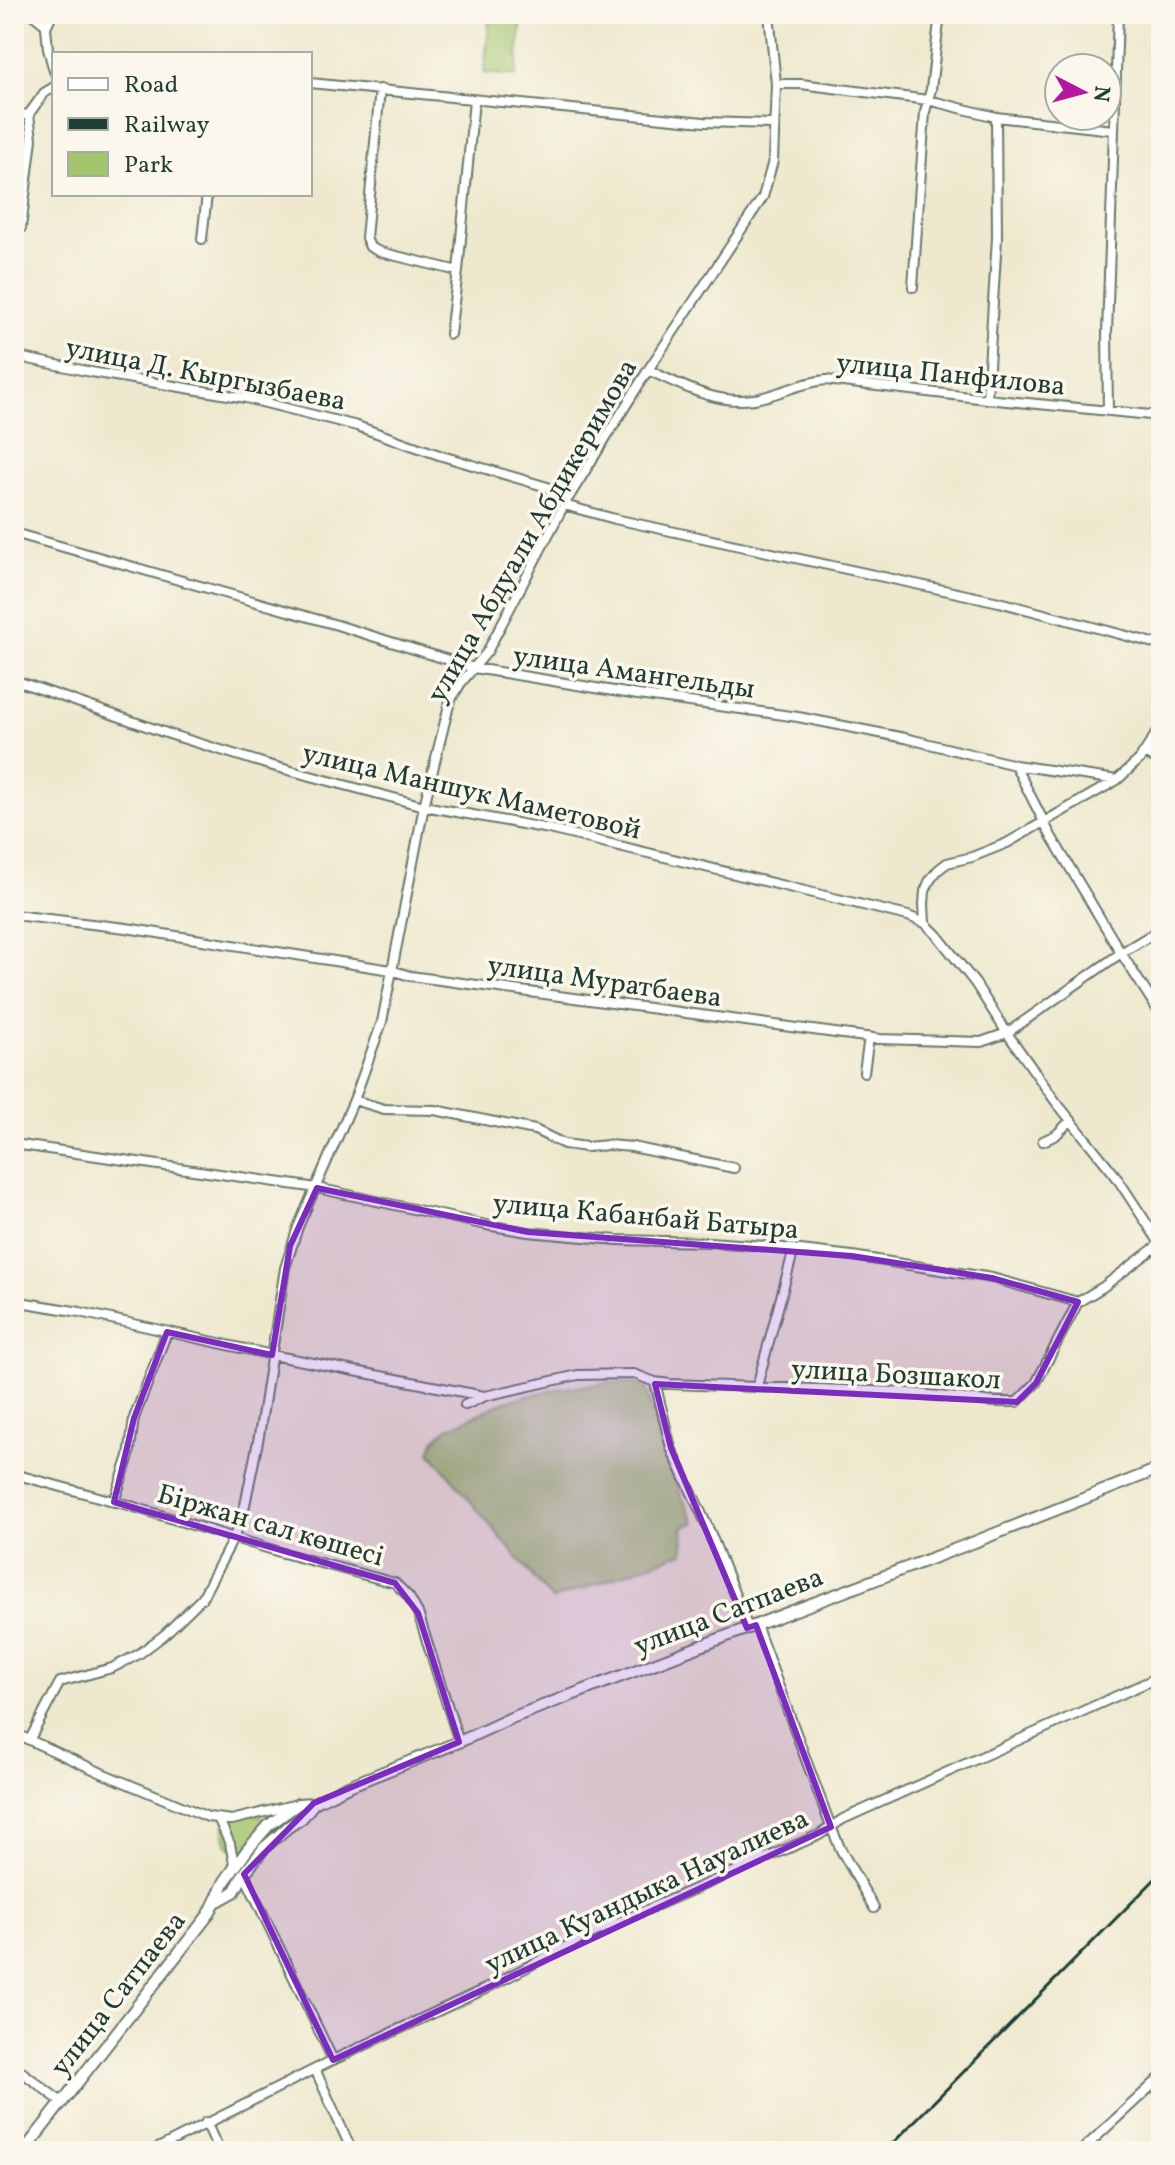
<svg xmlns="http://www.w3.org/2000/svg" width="1175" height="2165" viewBox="0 0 1175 2165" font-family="Vollkorn,serif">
<rect width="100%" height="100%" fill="#fbf7ec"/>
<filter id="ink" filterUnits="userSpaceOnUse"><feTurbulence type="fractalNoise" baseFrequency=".0125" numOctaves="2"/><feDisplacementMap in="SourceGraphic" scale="16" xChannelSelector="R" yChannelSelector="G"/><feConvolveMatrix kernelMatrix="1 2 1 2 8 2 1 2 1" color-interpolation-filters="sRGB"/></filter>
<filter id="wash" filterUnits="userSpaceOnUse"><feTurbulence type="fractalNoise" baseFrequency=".006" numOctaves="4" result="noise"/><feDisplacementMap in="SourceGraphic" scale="32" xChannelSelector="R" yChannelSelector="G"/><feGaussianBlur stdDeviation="1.8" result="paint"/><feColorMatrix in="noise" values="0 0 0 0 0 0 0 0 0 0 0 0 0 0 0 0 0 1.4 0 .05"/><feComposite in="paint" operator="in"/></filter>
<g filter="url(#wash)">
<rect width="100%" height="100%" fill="#eee8ce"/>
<path fill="#a3c46d" stroke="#618050" stroke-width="2" d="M 490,14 L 522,17 L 516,76 L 484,73 Z
M 605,1383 L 634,1383 L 647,1390 L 663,1458 L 695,1523 L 683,1527 L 684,1552 L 552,1600 L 430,1452 L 435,1439 L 448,1428 L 506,1401 L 552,1390 Z
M224 1832a22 22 0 1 1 44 0a22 22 0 1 1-44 0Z"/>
</g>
<g filter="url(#ink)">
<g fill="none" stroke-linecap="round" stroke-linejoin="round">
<defs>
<path id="minor" d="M 32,14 L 46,25
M 52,14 L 46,27 L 48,49 L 54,71
M 310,83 L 704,122 L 774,124
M 776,84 L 801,84 L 928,100 L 996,117 L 1113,130
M 380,89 L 366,238 L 370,247 L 380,252 L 458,271
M 14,116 L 29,114 L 44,93 L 54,87
M 21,228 L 32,139 L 29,114
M 202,239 L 207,194
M 913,287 L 925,112 L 931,89 L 940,14
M 450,334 L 458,271 L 474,100
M 14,356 L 91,372 L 246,398 L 357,426 L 442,456 L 571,494
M 648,370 C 681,385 717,405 754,399 C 779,395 801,382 826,380 L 987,399 L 1161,416
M 987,399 L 997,238 L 996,117
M 1108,411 L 1107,333 L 1118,14
M 564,505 L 615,519 L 999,602 L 1161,645
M 14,533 L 337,625 L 474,668 L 638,695 L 798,717 L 905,738 L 1015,765 L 1117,780
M 14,680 L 169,734 L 269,765 L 424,806 L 549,829 L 908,916 L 925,923 L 937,935 L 975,983 L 1007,1033 L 1056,1102 L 1115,1175 L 1161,1245
M 1143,753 L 1155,758 L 1161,758
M 1015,765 L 1051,836 L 1121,953 L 1161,1015
M 14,915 L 126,928 L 391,970 L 410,976 L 880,1039 L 981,1042 L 1007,1033 L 1121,953 L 1161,929
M 925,923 L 924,904 L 925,891 L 930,880 L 938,870 L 947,863 L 972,857 L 1007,843 L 1117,780 L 1140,759 L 1161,726
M 864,1072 L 869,1037
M 354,1100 L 384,1109 L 435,1110 L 535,1130 L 564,1144 L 587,1147 L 608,1145 L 632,1147 L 734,1168
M 1043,1141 L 1056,1135 L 1071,1120
M 14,1144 L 317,1188 L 486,1225 L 528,1232 L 617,1240 L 709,1242 L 766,1246 L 852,1256 L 992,1278 L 1078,1302 L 1103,1287 L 1161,1243
M 14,1301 L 80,1312 L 272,1355 L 484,1396
M 655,1382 L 671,1448 L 710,1532 L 748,1628
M 757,1386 L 794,1249
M 465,1405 L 485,1396 L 578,1375 L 634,1374 L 655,1382 L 670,1384 L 901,1392 L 995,1402 L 1017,1402 L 1036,1383 L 1078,1302
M 14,1474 L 128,1505 L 283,1553 L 395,1583 L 409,1597 L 418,1613 L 459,1742
M 114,1502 L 129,1456 L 134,1418 L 167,1332
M 756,1625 L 831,1827 L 841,1850 L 874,1908
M 14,1733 L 104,1774 L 208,1817 L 232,1820 L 293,1805
M 30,1739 L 60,1682 L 112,1668 L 139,1654 L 164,1635 L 202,1598 L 234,1537 L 245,1505 L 259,1436 L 285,1268 L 298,1227 L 354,1100 L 382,1022 L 424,806 L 450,701 L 461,683 L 487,652 L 564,505 L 648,370 L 763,197 L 773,161 L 776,84 L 769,14
M 219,1820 L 230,1844 L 235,1868
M 244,1874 L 333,2060
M 14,2066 L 63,2103
M 315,2069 L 352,2151
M 206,2122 L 219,2151
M 152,2151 L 333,2060 L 485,1989 L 586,1936 L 819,1835 L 843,1819 L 1161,1676
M 1081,2151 L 1161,2077"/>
<path id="tertiary" d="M 216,1902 L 234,1892 L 244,1874 L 264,1848 L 288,1827 L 302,1818 L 314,1803
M 24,2151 L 209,1914 L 225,1881 L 248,1849 L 269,1825 L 298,1804 L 314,1803 L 346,1787 L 459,1742 L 511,1718 L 977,1541 L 1161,1468"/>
</defs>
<use href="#minor" stroke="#67796a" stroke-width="12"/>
<use href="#tertiary" stroke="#67796a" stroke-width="14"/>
<use href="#minor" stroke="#fff" stroke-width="8"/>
<use href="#tertiary" stroke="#fff" stroke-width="10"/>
<path stroke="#1f3d34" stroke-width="3" d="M 885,2151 L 1161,1873"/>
</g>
</g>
<path fill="#7b2cbf" fill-opacity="0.2" stroke="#7b2cbf" stroke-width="6" stroke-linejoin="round" d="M 317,1188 L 528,1232 L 852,1256 L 992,1278 L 1078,1302 L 1036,1383 L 1017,1402 L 655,1384 L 671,1448 L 747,1628 L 756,1625 L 831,1827 L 333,2060 L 244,1874 L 314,1803 L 459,1742 L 418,1613 L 395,1583 L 114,1502 L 134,1418 L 167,1332 L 272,1355 L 290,1246 Z"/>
<g text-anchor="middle" stroke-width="7" stroke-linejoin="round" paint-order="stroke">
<g font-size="28" fill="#1f3d34" stroke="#fbf7ec">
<text transform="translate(206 373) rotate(11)" y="10">улица Д. Кыргызбаева</text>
<text transform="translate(951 373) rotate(6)" y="10">улица Панфилова</text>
<text transform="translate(531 530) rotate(-60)" y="10">улица Абдуали Абдикеримова</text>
<text transform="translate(634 671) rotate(8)" y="10">улица Амангельды</text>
<text transform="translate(472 790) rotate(13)" y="10">улица Маншук Маметовой</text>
<text transform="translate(605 980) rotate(8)" y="10">улица Муратбаева</text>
<text transform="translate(646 1215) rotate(5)" y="10">улица Кабанбай Батыра</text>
<text transform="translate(896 1373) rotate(3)" y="10">улица Бозшакол</text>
<text transform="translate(271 1524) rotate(16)" y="10">Біржан сал көшесі</text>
<text transform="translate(728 1610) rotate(-21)" y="10">улица Сатпаева</text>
<text transform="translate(646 1890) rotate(-25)" y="10">улица Куандыка Науалиева</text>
<text transform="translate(117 1993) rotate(-52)" y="10">улица Сатпаева</text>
</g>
</g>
<rect width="1175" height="2165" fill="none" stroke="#fbf7ec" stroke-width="48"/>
<rect x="52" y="52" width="260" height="144" fill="#fbf7ec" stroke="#a3ada2" stroke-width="2"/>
<rect x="68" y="78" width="40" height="12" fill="#ffffff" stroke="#a3ada2" stroke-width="2"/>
<text x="124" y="92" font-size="24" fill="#1f3d34">Road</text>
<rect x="68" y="118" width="40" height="12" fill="#1f3d34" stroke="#a3ada2" stroke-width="2"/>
<text x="124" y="132" font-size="24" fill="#1f3d34">Railway</text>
<rect x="68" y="152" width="40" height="24" fill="#a3c46d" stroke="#a3ada2" stroke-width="2"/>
<text x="124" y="172" font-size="24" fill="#1f3d34">Park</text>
<g transform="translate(1083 92) rotate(96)"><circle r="38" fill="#fbf7ec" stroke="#a3ada2" stroke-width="2"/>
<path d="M0-6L14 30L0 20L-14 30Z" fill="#b5179e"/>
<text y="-12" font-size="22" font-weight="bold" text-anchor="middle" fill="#1f3d34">N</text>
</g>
</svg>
